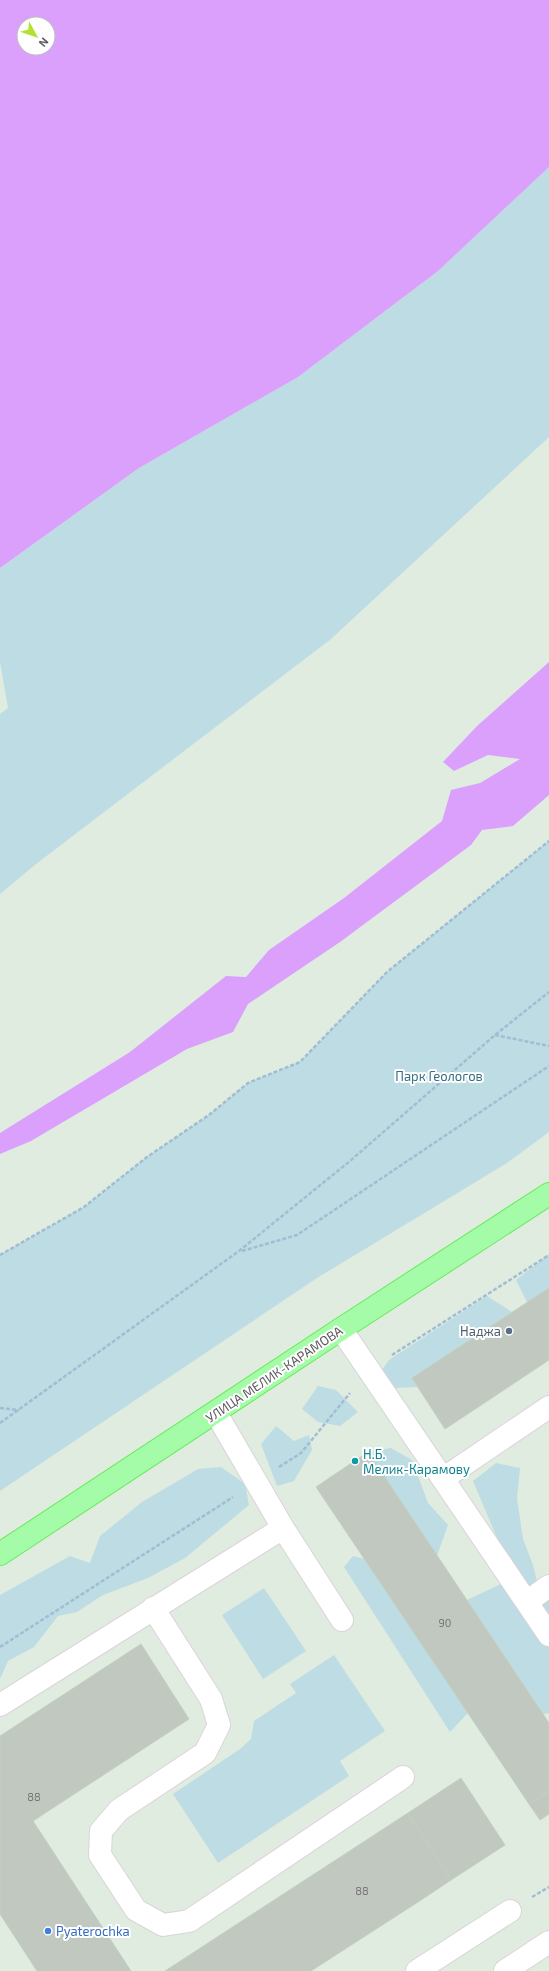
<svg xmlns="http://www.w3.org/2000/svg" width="549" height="1971" viewBox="0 0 549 1971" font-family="'Exo 2',sans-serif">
<rect width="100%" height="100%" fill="#e1ece0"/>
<path fill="#bddce3" d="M 549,167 L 549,437 L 331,639 L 36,864 L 0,894 L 0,714 L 8,708 L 0,662 L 0,568 L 139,468 L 298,377 L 438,271 Z
M 549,841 L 549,1132 L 507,1163 L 317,1278 L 0,1491 L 0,1255 L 84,1207 L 147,1157 L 209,1115 L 248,1083 L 300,1062 L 387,972 Z
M 549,1254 L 549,1288 L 527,1302 L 516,1280 Z
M 487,1296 L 512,1312 L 412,1378 L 418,1387 L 394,1388 L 379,1374 L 389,1360 Z
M 318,1386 L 336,1390 L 358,1412 L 340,1426 L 318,1422 L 302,1409 Z
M 276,1426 L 294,1441 L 309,1435 L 312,1450 L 294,1481 L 277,1486 L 261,1444 Z
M 391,1448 L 412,1460 L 428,1503 L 448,1525 L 437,1556 L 368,1452 Z
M 496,1463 L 520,1468 L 517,1499 L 523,1539 L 533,1565 L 539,1589 L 549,1601 L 549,1713 L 543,1714 L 467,1600 L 514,1578 L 473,1481 Z
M 221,1467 L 245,1484 L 249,1505 L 185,1558 L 148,1578 L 103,1595 L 77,1612 L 58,1616 L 34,1647 L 8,1661 L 0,1679 L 0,1595 L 70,1556 L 90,1563 L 100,1536 L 142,1502 L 198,1469 Z
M 353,1556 L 365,1559 L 468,1713 L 450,1732 L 344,1567 Z
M 264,1588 L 306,1651 L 263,1679 L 222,1615 Z
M 334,1655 L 385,1731 L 340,1761 L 349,1776 L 218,1863 L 173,1794 L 240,1749 L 251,1739 L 254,1721 L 296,1693 L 290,1684 Z"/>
<path fill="#daa0fc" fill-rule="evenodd" d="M 0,0 L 549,0 L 549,167 L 438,271 L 298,377 L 139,468 L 0,568 ZM 24,24 L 48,24 L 48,48 L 24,48 Z
M 549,662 L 549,795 L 513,826 L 482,830 L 471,845 L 340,942 L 248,1004 L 233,1032 L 187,1049 L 31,1141 L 0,1154 L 0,1133 L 130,1052 L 226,976 L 246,977 L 269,950 L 344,898 L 442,821 L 451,790 L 480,783 L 520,759 L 488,755 L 454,771 L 443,762 L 477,726 Z"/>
<path fill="#c1c8c0" stroke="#c1d0bf" d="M 549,1288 L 549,1360 L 445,1429 L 412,1378 Z
M 368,1452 L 549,1723 L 549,1791 L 529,1804 L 316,1487 Z
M 141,1644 L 189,1719 L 33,1821 L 131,1971 L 37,1971 L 0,1914 L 0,1736 Z
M 461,1778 L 505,1845 L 451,1880 L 408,1813 Z
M 549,1791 L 549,1814 L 540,1820 L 529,1804 Z
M 408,1813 L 451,1880 L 418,1902 L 311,1971 L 165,1971 Z"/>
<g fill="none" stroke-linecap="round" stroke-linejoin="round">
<defs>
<path id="minor" d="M 341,1329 L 549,1635
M 216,1413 L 283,1528 L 342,1620
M 444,1478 L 549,1407
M 527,1602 L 549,1586
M 153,1608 L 211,1699 L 219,1725 L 205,1753 L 119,1810 L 101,1831 L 100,1855 L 136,1910 L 163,1925 L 189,1921 L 403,1777
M 0,1705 L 283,1528
M 417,1971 L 510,1911
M 505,1971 L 549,1942"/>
<path id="major" d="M 0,1554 L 341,1329 L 549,1194"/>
</defs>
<use href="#minor" stroke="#d9d3da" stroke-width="24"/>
<use href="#major" stroke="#66eb59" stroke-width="24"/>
<path stroke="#a1bdd4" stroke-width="2.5" stroke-dasharray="4 2" stroke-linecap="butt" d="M 495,1035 L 549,1046
M 242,1251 L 297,1235 L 549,1066
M 0,1255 L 84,1207 L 147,1157 L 209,1115 L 248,1083 L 300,1062 L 387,972 L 549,841
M 392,1355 L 549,1255
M 0,1408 L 19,1410
M 0,1423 L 239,1251 L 350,1161 L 495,1035 L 549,992
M 279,1467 L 301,1453 L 350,1393
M 0,1647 L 233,1497
M 532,1897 L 549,1887"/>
<use href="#minor" stroke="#fff" stroke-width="22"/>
<use href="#major" stroke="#a5fca8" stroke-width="22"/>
</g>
<circle fill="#5c6f8a" stroke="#fff" stroke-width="1.5" cx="509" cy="1331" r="4"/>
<circle fill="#0f9aa8" stroke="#fff" stroke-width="1.5" cx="355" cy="1461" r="4"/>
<circle fill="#3f7fe0" stroke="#fff" stroke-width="1.5" cx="48" cy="1931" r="4"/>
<g text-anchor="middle" stroke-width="4" stroke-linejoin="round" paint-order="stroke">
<g font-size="11" fill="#787579">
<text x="445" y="1627">90</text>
<text x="34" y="1801">88</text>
<text x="362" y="1895">88</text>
</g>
<g font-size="13" fill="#377082" stroke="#fff">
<text x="439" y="1081">Парк Геологов</text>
</g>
<g font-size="13" fill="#4e5e75" stroke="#fff" text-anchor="end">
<text x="501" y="1336">Наджа</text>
</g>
<g font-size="13" fill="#5f5961" stroke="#fff">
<text transform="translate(274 1374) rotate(-34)" y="5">УЛИЦА МЕЛИК-КАРАМОВА</text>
</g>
<g font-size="13" fill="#0d838f" stroke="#fff" text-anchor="start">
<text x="363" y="1459">Н.Б.<tspan x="363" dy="15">Мелик-Карамову</tspan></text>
</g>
<g font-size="13" fill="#366cbe" stroke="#fff" text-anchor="start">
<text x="56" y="1936">Pyaterochka</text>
</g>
</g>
<g transform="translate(36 36) rotate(130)"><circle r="19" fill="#ffffff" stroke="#bfbdc0"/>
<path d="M0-3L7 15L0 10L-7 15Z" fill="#b2e230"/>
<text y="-6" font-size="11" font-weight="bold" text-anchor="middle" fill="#5f5961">N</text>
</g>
</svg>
